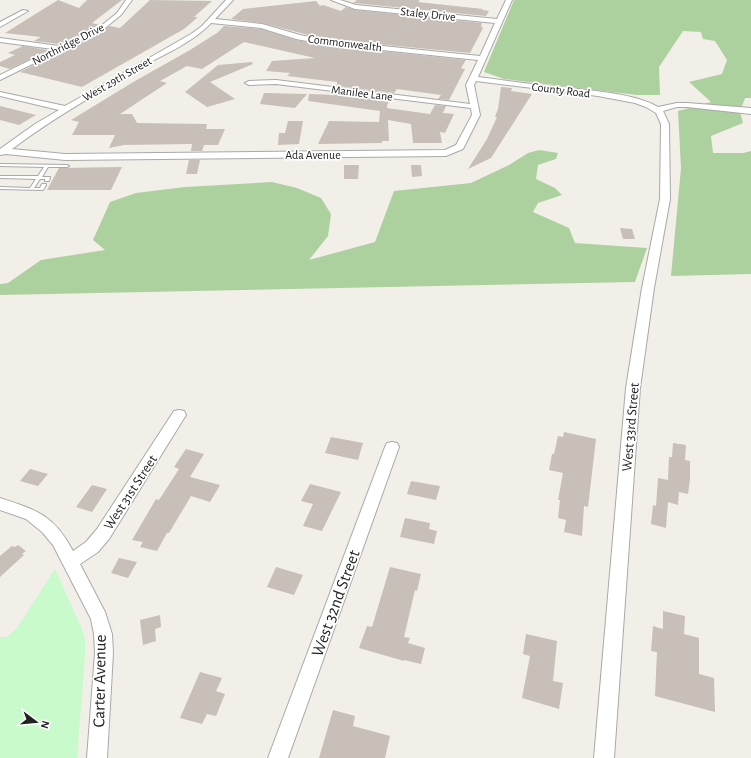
<svg xmlns="http://www.w3.org/2000/svg" width="751" height="758" viewBox="0 0 751 758" font-family="'Alegreya Sans',sans-serif">
<rect width="100%" height="100%" fill="#f2efe9"/>
<path fill="#add19e" d="M 514,0 L 751,0 L 751,98 L 745,98 L 740,112 L 743,123 L 711,136 L 713,153 L 743,153 L 751,151 L 751,274 L 671,276 L 681,168 L 678,111 L 711,102 L 689,82 L 722,74 L 727,60 L 715,41 L 703,39 L 701,32 L 683,31 L 659,67 L 660,95 L 637,95 L 504,79 L 484,72 Z
M 539,150 L 558,153 L 556,159 L 538,165 L 536,179 L 555,188 L 562,195 L 538,203 L 533,212 L 569,228 L 575,243 L 647,248 L 635,282 L 0,295 L 0,284 L 8,283 L 41,260 L 105,250 L 93,240 L 110,202 L 136,193 L 185,187 L 272,182 L 297,188 L 321,198 L 331,214 L 328,236 L 309,260 L 375,242 L 394,191 L 471,183 L 509,165 L 528,153 Z"/>
<path fill="#c8facc" d="M 55,569 L 82,629 L 85,640 L 85,656 L 77,758 L 0,758 L 0,637 L 7,637 L 17,628 Z"/>
<path fill="#c7bfb8" d="M 58,0 L 79,8 L 87,0 L 122,0 L 92,23 L 100,25 L 59,44 L 34,41 L 41,37 L 5,33 Z
M 150,0 L 212,1 L 194,17 L 198,17 L 184,29 L 82,87 L 20,72 L 110,26 L 120,28 Z
M 357,0 L 420,0 L 418,2 L 483,9 L 482,10 L 489,11 L 486,16 L 353,3 Z
M 316,1 L 320,6 L 323,5 L 341,11 L 346,7 L 355,10 L 482,23 L 481,26 L 483,28 L 470,53 L 324,39 L 262,23 L 231,19 L 243,9 Z
M 224,26 L 261,29 L 296,40 L 324,45 L 466,60 L 461,68 L 465,69 L 449,100 L 438,99 L 441,95 L 397,89 L 394,93 L 337,86 L 337,82 L 287,76 L 290,73 L 266,71 L 272,61 L 315,58 L 244,42 L 202,69 L 187,66 L 160,81 L 167,83 L 120,114 L 132,114 L 137,123 L 207,124 L 206,129 L 225,129 L 218,145 L 204,145 L 202,151 L 191,151 L 192,144 L 124,145 L 109,148 L 115,135 L 72,135 L 79,122 L 71,120 L 135,81 L 190,50 L 217,33 Z
M 23,46 L 48,50 L 10,69 L 0,66 L 0,62 L 15,55 L 8,53 Z
M 252,62 L 253,64 L 210,82 L 235,99 L 207,107 L 185,92 L 218,65 Z
M 501,87 L 512,88 L 511,91 L 532,94 L 491,158 L 468,169 L 487,139 L 497,117 L 495,117 L 498,109 Z
M 264,93 L 307,94 L 295,108 L 260,104 Z
M 336,93 L 390,100 L 387,105 L 387,108 L 430,114 L 435,105 L 446,106 L 443,113 L 454,114 L 445,133 L 440,132 L 442,143 L 413,143 L 411,124 L 388,120 L 389,141 L 382,141 L 382,143 L 318,144 L 329,121 L 379,122 L 380,111 L 308,101 L 309,94 L 336,95 Z
M 0,106 L 36,115 L 19,125 L 0,120 Z
M 288,121 L 303,121 L 299,144 L 278,145 L 279,133 L 285,133 Z
M 189,160 L 200,160 L 197,174 L 186,174 Z
M 344,165 L 359,165 L 358,179 L 344,179 Z
M 411,165 L 421,165 L 422,176 L 412,177 Z
M 122,167 L 111,190 L 47,190 L 59,168 Z
M 620,228 L 632,229 L 635,239 L 623,239 Z
M 564,432 L 596,439 L 588,507 L 584,506 L 582,536 L 564,532 L 566,520 L 558,518 L 560,500 L 558,500 L 563,473 L 549,470 L 552,454 L 554,454 L 558,436 L 563,437 Z
M 331,437 L 363,443 L 358,460 L 325,453 Z
M 673,443 L 686,445 L 685,460 L 690,461 L 690,479 L 688,494 L 679,492 L 678,505 L 668,502 L 666,528 L 651,524 L 653,505 L 656,506 L 658,478 L 668,480 L 669,457 L 672,457 Z
M 186,449 L 204,454 L 190,477 L 220,485 L 210,502 L 191,496 L 169,533 L 167,533 L 157,551 L 140,547 L 143,542 L 132,540 L 156,499 L 159,500 L 179,469 L 174,467 Z
M 30,469 L 48,474 L 38,486 L 20,481 Z
M 411,481 L 440,486 L 436,500 L 407,494 Z
M 310,484 L 341,492 L 322,531 L 303,526 L 313,504 L 301,501 Z
M 92,485 L 107,489 L 92,512 L 76,507 Z
M 405,518 L 430,523 L 429,529 L 437,531 L 434,544 L 400,537 Z
M 18,545 L 26,551 L 22,554 L 24,555 L 0,577 L 0,556 L 12,546 L 15,547 Z
M 119,558 L 137,562 L 128,578 L 111,573 Z
M 276,567 L 303,575 L 294,595 L 267,587 Z
M 390,567 L 421,574 L 417,591 L 415,590 L 404,637 L 410,638 L 408,643 L 425,648 L 421,664 L 404,660 L 404,661 L 359,648 L 367,626 L 372,627 Z
M 663,611 L 685,616 L 684,634 L 699,638 L 699,674 L 714,678 L 715,712 L 655,696 L 657,652 L 651,651 L 653,626 L 663,629 Z
M 160,615 L 161,627 L 155,629 L 156,641 L 143,645 L 140,620 Z
M 526,634 L 557,641 L 553,681 L 563,683 L 559,709 L 522,698 L 530,656 L 523,654 Z
M 200,672 L 222,678 L 216,691 L 225,694 L 216,716 L 207,714 L 202,724 L 180,718 Z
M 333,710 L 355,716 L 353,726 L 390,736 L 385,758 L 319,758 Z"/>
<g fill="none" stroke-linecap="round" stroke-linejoin="round">
<defs>
<path id="service" d="M 0,164 L 67,165 L 69,166 L 67,167 L 48,167 L 42,177 L 50,177 L 50,178 L 49,181 L 45,181 L 45,179 L 40,179 L 34,188 L 40,188 L 42,184 L 46,184 L 46,185 L 43,190 L 0,189 L 0,187 L 30,188 L 36,179 L 0,178 L 0,176 L 38,176 L 44,167 L 0,166 Z"/>
<path id="minor" d="M 126,0 L 132,0 L 121,15 L 105,28 L 0,80 L 0,75 L 53,49 L 0,42 L 0,38 L 59,46 L 101,26 L 117,13 Z
M 226,0 L 233,0 L 215,19 L 262,24 L 300,35 L 324,40 L 480,56 L 495,23 L 355,9 L 331,0 L 340,0 L 356,5 L 497,19 L 506,0 L 512,0 L 478,77 C 508,81 538,85 569,88 C 594,91 637,94 658,107 L 677,103 L 687,103 L 751,108 L 751,114 L 687,107 L 677,107 L 663,111 L 669,124 L 670,199 L 654,288 L 640,388 L 614,758 L 594,758 L 626,388 L 642,288 L 660,199 L 661,124 L 656,113 L 646,107 L 635,103 L 598,96 L 476,81 L 474,85 L 480,115 L 463,149 L 446,156 L 65,160 L 6,154 L 0,155 L 0,149 L 35,124 L 59,110 L 0,96 L 0,92 L 65,106 L 191,34 L 202,26 ZM 211,23 L 261,28 L 296,39 L 324,44 L 478,60 L 466,85 L 470,104 L 276,80 L 249,81 L 245,83 L 249,85 L 276,84 L 471,108 L 472,115 L 456,145 L 445,150 L 65,154 L 12,149 C 52,119 96,94 139,68 C 163,55 192,43 211,23 Z
M 23,10 L 28,11 L 0,27 L 0,22 Z
M 179,410 L 184,411 L 186,415 L 109,539 L 98,552 L 80,564 L 105,612 L 112,634 L 113,653 L 107,758 L 87,758 L 95,653 L 94,634 L 91,619 L 53,545 L 42,532 L 26,519 L 0,510 L 0,498 C 37,510 54,515 73,551 L 86,542 L 97,529 L 174,411 Z
M 392,442 L 397,443 L 399,447 L 288,758 L 268,758 L 385,447 L 387,443 Z"/>
</defs>
<use href="#service" stroke="#a9a9a9" stroke-width="2"/>
<use href="#minor" stroke="#a9a9a9" stroke-width="2"/>
<use href="#service" fill="#fff" fill-rule="evenodd"/>
<use href="#minor" fill="#fff" fill-rule="evenodd"/>
</g>
<g text-anchor="middle" stroke-width="3.5" stroke-linejoin="round" paint-order="stroke">
<g font-size="12" fill="#222" stroke="#fff">
<text transform="translate(428 14) rotate(6)" y="4">Staley Drive</text>
<text transform="translate(345 43) rotate(7)" y="4">Commonwealth</text>
<text transform="translate(68 44) rotate(-27)" y="4">Northridge Drive</text>
<text transform="translate(117 79) rotate(-30)" y="4">West 29th Street</text>
<text transform="translate(561 90) rotate(7)" y="4">County Road</text>
<text transform="translate(362 93) rotate(7)" y="4">Manilee Lane</text>
<text x="313" y="159">Ada Avenue</text>
</g>
<g font-size="14" fill="#222" stroke="#fff">
<text transform="translate(630 427) rotate(-85)" y="5">West 33rd Street</text>
<text transform="translate(130 492) rotate(-57)" y="5">West 31st Street</text>
</g>
<g font-size="17" fill="#222" stroke="#fff">
<text transform="translate(335 603) rotate(-70)" y="6">West 32nd Street</text>
<text transform="translate(99 681) rotate(-89)" y="6">Carter Avenue</text>
</g>
</g>
<g transform="translate(36 722) rotate(106)" stroke="#ffffff" stroke-width="3" paint-order="stroke">
<path d="M0-3L7 15L0 10L-7 15Z" fill="#222222"/>
<text y="-6" font-size="11" font-weight="bold" text-anchor="middle" fill="#222222">N</text>
</g>
</svg>
